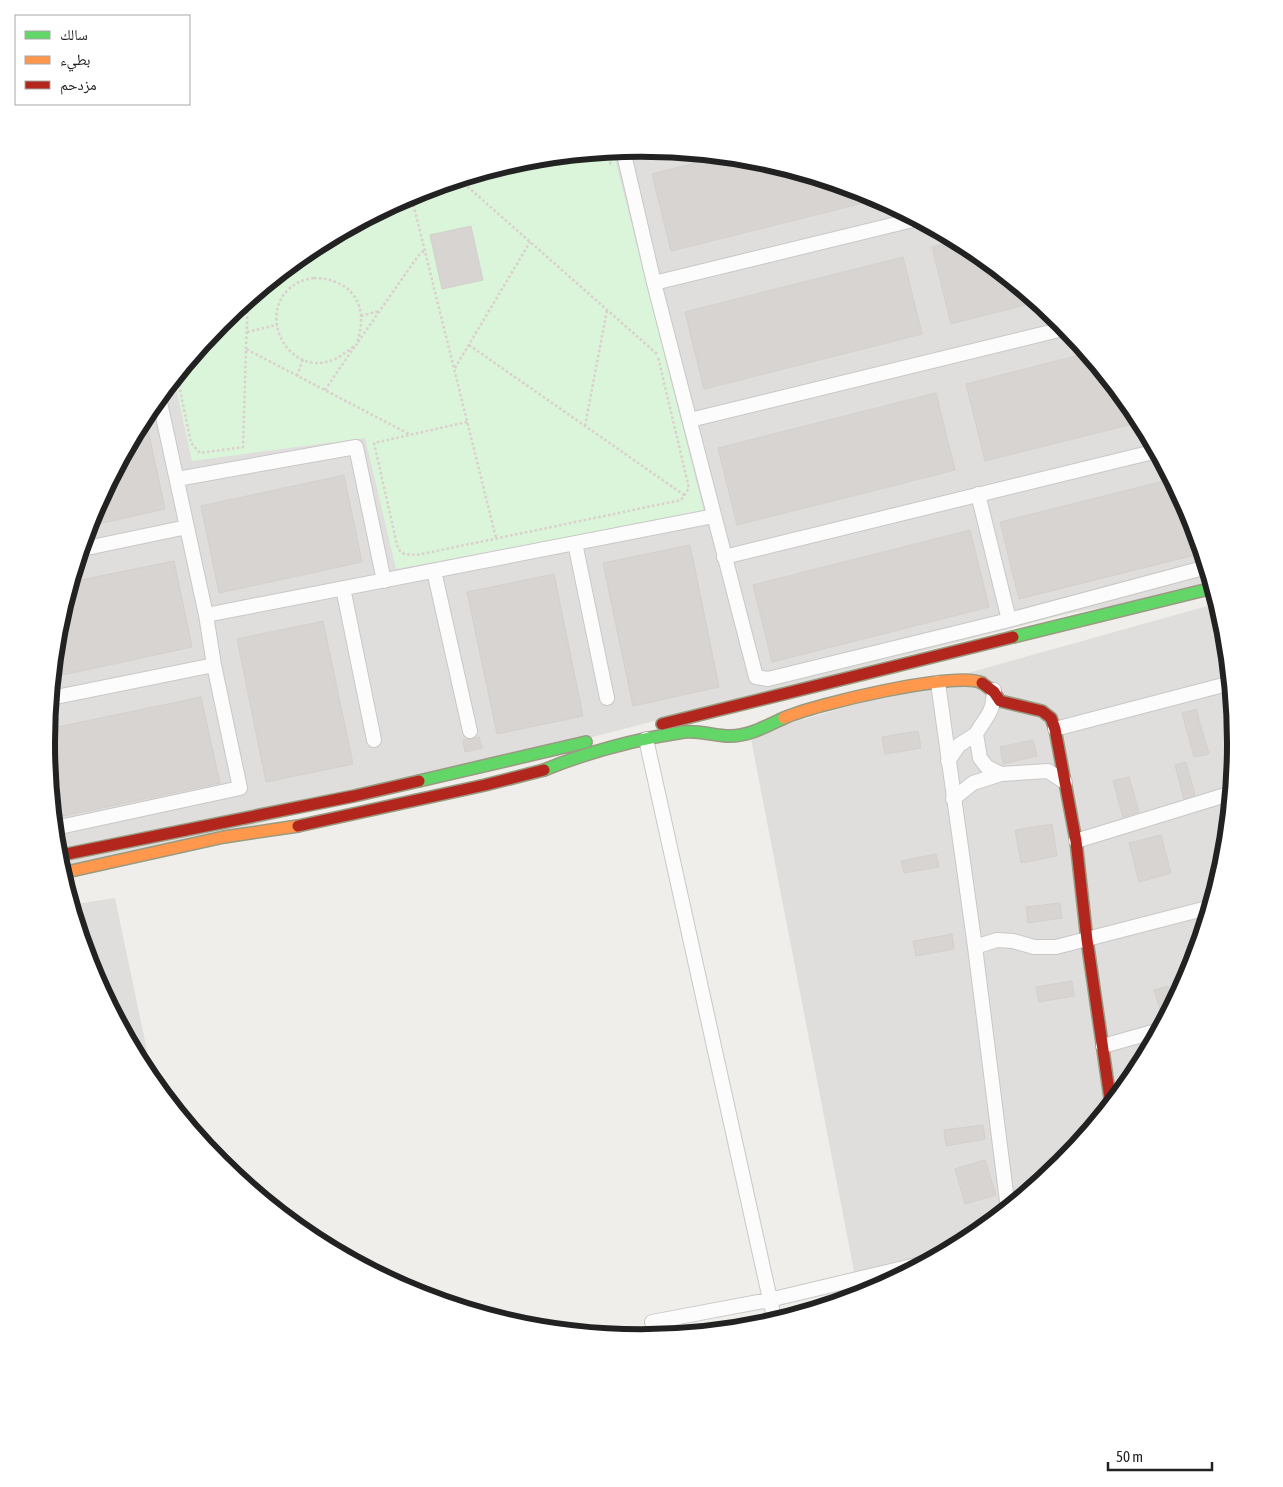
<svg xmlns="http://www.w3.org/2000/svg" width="1283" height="1487" viewBox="0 0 1283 1487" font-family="'Asap Condensed','Noto Naskh Arabic',sans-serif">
<rect width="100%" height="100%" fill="#f0eeeb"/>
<path fill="#dfdedc" d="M 642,148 L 758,160 L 870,194 L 972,249 L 1063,323 L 1137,413 L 1192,516 L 1214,589 L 1070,613 L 62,875 L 58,859 L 46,743 L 58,627 L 92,515 L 147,413 L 221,322 L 311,248 L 414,193 L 526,160 Z
M 1218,603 L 1225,628 L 1237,744 L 1225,860 L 1191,972 L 1136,1074 L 1062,1165 L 972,1239 L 869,1294 L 859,1297 L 750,734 Z
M 115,898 L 154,1084 L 146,1074 L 91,971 L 71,905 Z"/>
<path fill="#daf5da" d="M 613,151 L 704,512 L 396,569 L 365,438 L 192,461 L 174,379 L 221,322 L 311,248 L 414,193 L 526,160 Z"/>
<path fill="#d7d4d2" stroke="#d3d0cc" d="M 723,156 L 758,160 L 870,194 L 879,199 L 671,251 L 652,174 Z
M 471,226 L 483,280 L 442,289 L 430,235 Z
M 957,240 L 972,249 L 1037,302 L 951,324 L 932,247 Z
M 903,257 L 922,334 L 704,389 L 685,312 Z
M 1088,353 L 1137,413 L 1141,422 L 985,461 L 966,384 Z
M 936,393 L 955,470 L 737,525 L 718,448 Z
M 145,416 L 165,509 L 89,526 L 92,515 Z
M 344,475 L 362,562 L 219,593 L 201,506 Z
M 1172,479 L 1192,516 L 1203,553 L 1019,599 L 1000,522 Z
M 970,530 L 989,607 L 772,662 L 753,585 Z
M 690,545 L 719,687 L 633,706 L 603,563 Z
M 174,561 L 192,647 L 53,677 L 58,627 L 71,582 Z
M 554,574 L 583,716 L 497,734 L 467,592 Z
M 323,621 L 353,764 L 266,782 L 237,639 Z
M 201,697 L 220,783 L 54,818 L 46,743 L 48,729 Z
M 1196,709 L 1209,754 L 1194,757 L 1182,713 Z
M 918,731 L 921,748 L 885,754 L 882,737 Z
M 479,737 L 482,748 L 465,752 L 463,740 Z
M 1033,740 L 1037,756 L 1003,764 L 1000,747 Z
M 1186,762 L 1195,795 L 1184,799 L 1175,765 Z
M 1129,777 L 1139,812 L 1123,817 L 1113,781 Z
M 1052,824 L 1057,856 L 1021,863 L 1015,830 Z
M 1161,835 L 1171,873 L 1139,882 L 1129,843 Z
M 936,854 L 939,867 L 904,873 L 901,861 Z
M 1060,903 L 1062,918 L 1028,923 L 1026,907 Z
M 952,934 L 954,949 L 916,956 L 913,941 Z
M 1072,981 L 1074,996 L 1039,1002 L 1036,987 Z
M 1168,986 L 1174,1004 L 1164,1023 L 1154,990 Z
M 983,1125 L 985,1139 L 946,1146 L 944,1130 Z
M 985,1160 L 996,1195 L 965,1204 L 955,1169 Z"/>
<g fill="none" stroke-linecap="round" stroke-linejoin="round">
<defs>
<path id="street" d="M 623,150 L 654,283 L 756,677 L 768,679 L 1009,620 L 1207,567
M 654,283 L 917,219
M 690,420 L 1067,328
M 177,479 L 356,447 L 384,581
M 978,494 L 1009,620
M 575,543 L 607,698
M 82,549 L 187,527
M 724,557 L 1157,451
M 434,571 L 470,731
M 343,588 L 374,740
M 206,615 L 714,516
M 938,683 L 975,947 L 1008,1209
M 994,690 C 993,715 987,714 976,734 L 980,758 L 987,767 L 1001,774 L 1048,771 L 1065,782
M 51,698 L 214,665
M 1055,729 L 1231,683
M 646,739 L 775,1322
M 948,761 L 959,745 L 976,734
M 953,799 L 973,783 L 1001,774
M 55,828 L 240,788 L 214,665 L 206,615 L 159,398
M 1076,841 L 1232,793
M 975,947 L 997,940 L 1013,941 L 1034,947 L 1056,947 L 1211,907
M 1103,1046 L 1160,1030
M 652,1322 L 769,1300 L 929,1262"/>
<path id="fast" d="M 1013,637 L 1213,588
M 544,770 C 588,752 637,739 684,732 C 699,730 715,736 730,736 C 750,736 766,726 784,718
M 419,781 L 586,742"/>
<path id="slow" d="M 784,718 C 812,705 958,670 982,683
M 62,873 L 224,837 L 298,826"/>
<path id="jam" d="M 982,683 L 994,692 L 1000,701 L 1042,711 L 1051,718 L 1055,729 L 1076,841 L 1087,940 L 1111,1105
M 662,724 L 1013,637
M 298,826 L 485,785 L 544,770
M 57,856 L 354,796 L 419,781"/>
</defs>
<use href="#street" stroke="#c9c8c7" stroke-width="16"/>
<use href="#fast" stroke="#999a82" stroke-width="14"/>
<use href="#slow" stroke="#999a82" stroke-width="14"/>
<use href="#jam" stroke="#999a82" stroke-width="14"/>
<path stroke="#dccecd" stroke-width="2.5" stroke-dasharray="2.5 2.5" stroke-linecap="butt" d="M 608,152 L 611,167
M 460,180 L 657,354
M 411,195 L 496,538
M 314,278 C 337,278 359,290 361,316 C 362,325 359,335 357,344 C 350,349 343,355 335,359 C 287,381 251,307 299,282 C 303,280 309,279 314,278 Z
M 361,316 L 379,311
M 247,332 L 277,325
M 358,342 L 418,256 L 425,250
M 469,345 L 684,495
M 246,349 L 248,300
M 455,368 L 530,242
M 177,375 L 191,443 L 200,453 L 243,447 L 246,349 L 409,434
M 297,376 L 303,359
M 325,390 L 355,346
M 467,422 L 374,443 L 398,549 L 404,554 L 417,555 L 681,500 L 689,488 L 658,357
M 585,426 L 607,310"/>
<use href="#street" stroke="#fdfcfc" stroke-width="14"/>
<use href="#fast" stroke="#63d668" stroke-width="11"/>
<use href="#slow" stroke="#ff974d" stroke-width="11"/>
<use href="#jam" stroke="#b3261e" stroke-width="11"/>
</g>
<path d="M0 0H1283V1487H0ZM55 743a586 586 0 1 1 1172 0a586 586 0 1 1-1172 0Z" fill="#fff" fill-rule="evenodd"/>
<path fill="none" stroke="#222" stroke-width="6" d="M55 743a586 586 0 1 1 1172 0a586 586 0 1 1-1172 0Z"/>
<rect x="15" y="15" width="175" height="90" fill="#ffffff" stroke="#a7a7a7"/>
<rect x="25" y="31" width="25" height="8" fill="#63d668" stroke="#a7a7a7"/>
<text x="60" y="40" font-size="15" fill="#222222">سالك</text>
<rect x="25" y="56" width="25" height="8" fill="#ff974d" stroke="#a7a7a7"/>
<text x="60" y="65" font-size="15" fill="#222222">بطيء</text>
<rect x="25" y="81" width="25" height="8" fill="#b3261e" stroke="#a7a7a7"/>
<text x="60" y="90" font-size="15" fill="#222222">مزدحم</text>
<path d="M1108 1462v8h104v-8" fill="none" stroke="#222222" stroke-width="2.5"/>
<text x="1116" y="1462" font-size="15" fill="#222222" stroke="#ffffff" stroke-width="4" paint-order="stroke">50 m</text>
</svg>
